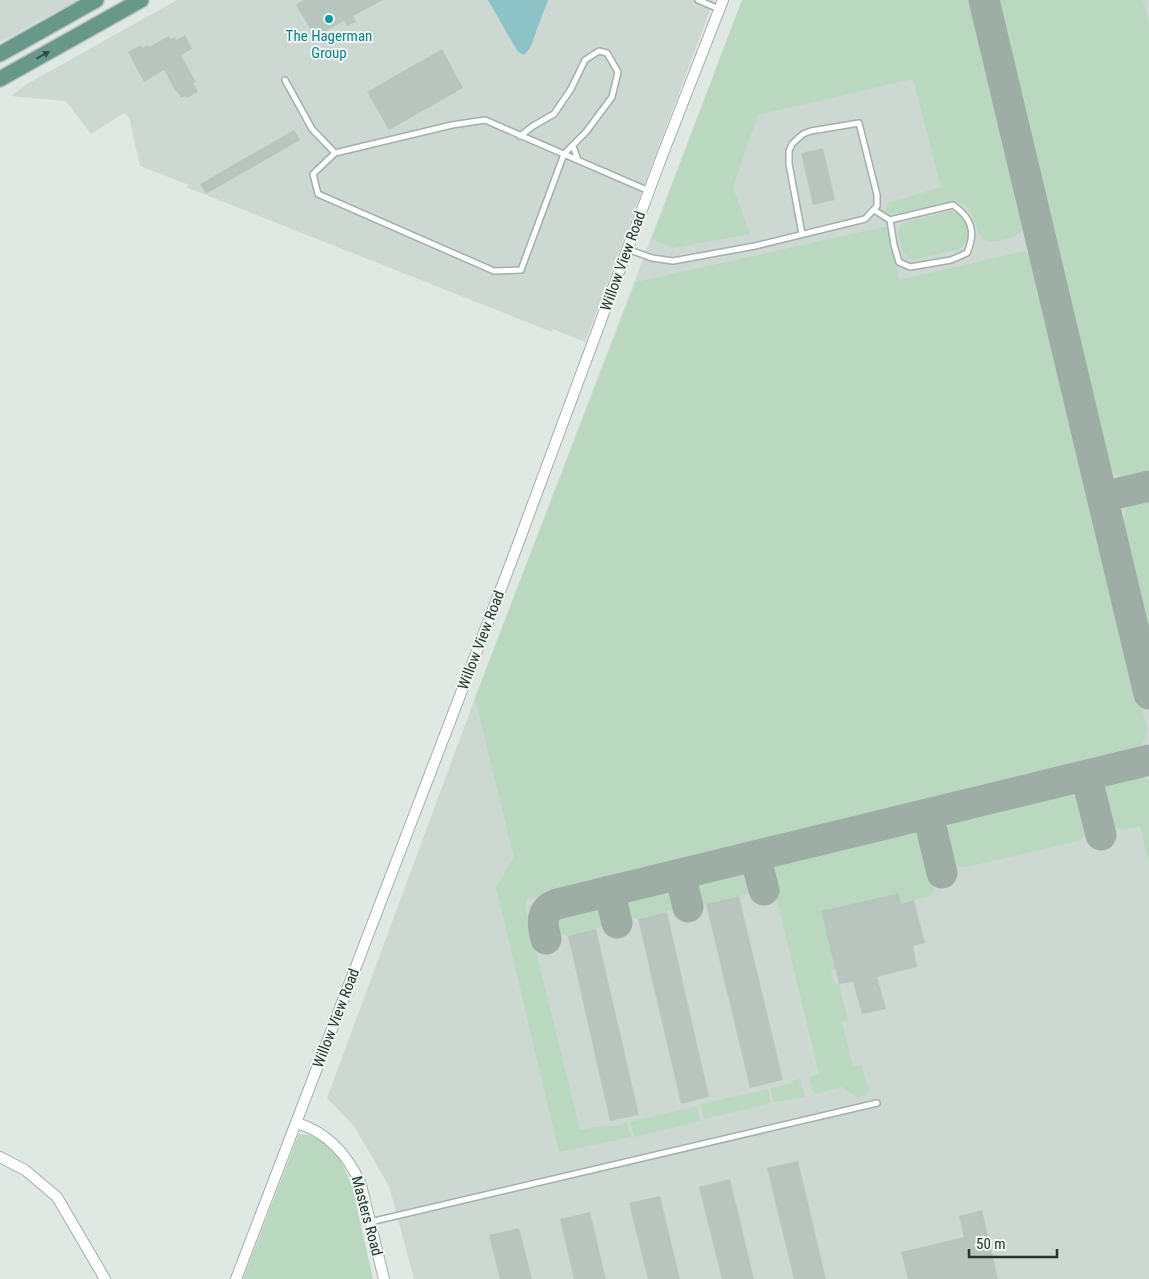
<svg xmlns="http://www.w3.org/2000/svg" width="1149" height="1279" viewBox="0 0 1149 1279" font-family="'Roboto Condensed',sans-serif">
<rect width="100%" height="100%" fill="#dfe8e3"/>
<path fill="#cdd8d2" d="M 0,0 L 78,0 L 0,42 Z
M 177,0 L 714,0 L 585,342 L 553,329 L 552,332 L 186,187 L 189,185 L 140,166 L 129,117 L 124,113 L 91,134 L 66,101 L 11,96 L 27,84 Z
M 742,0 L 1149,0 L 1149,1279 L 414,1279 L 389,1186 L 354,1126 L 327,1098 L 475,698 Z"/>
<path fill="#bad7c0" d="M 742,0 L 973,0 L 1026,220 C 1026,227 1023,232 1016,235 C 959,260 991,205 951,202 L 895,214 L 885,213 L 888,203 L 941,187 L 913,79 L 758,115 L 733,187 L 750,234 L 672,248 L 652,239 Z
M 995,0 L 1143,0 L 1149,24 L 1149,475 C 1126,480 1117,482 1104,459 Z
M 952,211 C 968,215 974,240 959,249 L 916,259 L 911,259 L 904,254 C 900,244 895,233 902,223 Z
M 888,226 L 899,280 L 1025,251 L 1035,260 L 1147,729 C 1146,740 1141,749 1131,754 L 526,900 L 526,911 L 580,1130 L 606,1125 L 607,1127 L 627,1123 L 631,1137 L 559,1152 L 496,887 L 514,857 L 475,698 L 636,282 Z
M 1149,497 L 1149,645 L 1122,528 L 1127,508 L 1137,500 Z
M 1138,776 L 1149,780 L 1149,864 L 1140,826 L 1124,830 L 1113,827 C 1107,817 1095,789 1110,782 C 1118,779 1129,778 1138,776 Z
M 1069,792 L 1075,793 L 1081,799 L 1089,825 L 1088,832 L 1081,840 L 967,867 C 962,867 959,867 955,864 C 946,856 942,829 952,820 Z
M 910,830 L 920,834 L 924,842 L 934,885 L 934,890 L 930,896 L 901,904 L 899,893 L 821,911 L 836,968 L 831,970 L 834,985 L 839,984 L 848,1020 L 842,1022 L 853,1067 L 861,1065 L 869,1090 L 866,1096 L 858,1098 L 842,1087 L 814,1094 L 809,1077 L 819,1074 L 771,875 C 772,868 773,866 778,862 Z
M 740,871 L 748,873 C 751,881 752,887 748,894 L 706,904 C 696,902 693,890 698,882 Z
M 664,889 L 673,893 L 676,905 L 675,909 L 638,919 L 627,917 L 624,904 L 628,898 Z
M 594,906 L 603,909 L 606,923 C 598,930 566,940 557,933 L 554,923 L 560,914 Z
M 800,1079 L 805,1097 L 774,1102 L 770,1089 L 793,1083 L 792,1081 Z
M 768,1089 L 771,1103 L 704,1119 L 701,1106 L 702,1104 Z
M 694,1107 L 698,1108 L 700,1121 L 634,1137 L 631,1122 L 633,1121 Z
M 299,1134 L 309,1135 L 322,1141 L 340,1159 L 352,1186 L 373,1279 L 243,1279 Z"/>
<path fill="#8dc2c7" d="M 488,0 L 548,0 L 530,48 L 524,55 L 518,52 Z"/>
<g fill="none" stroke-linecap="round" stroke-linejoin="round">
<path stroke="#9eada6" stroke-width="31" d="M 984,0 L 1149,694
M 1102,497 L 1149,486
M 1086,775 L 1101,835
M 928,814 L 942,873
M 755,856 L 764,890
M 680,874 L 688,907
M 609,891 L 617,923
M 546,939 C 542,924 540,910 557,904 L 1149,760"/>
</g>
<path fill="#b8c5bf" d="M 304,0 L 383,0 L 353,16 L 356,22 L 347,26 L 344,21 L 315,37 L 296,5 Z
M 185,35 L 192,49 L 181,55 L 196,82 L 193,83 L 198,92 L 187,98 L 185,96 L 181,98 L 177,91 L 176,92 L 164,70 L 144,82 L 128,52 L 141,45 L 142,48 L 148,45 L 149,47 L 169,36 L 171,39 L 175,37 L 176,40 Z
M 442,49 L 463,88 L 389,130 L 367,92 Z
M 294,130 L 300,140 L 206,194 L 200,184 Z
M 823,148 L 835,200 L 813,205 L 801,153 Z
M 899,893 L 901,904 L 914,900 L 925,943 L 913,946 L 917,967 L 877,977 L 886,1009 L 862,1014 L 853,982 L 839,984 L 821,911 Z
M 739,896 L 783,1080 L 750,1088 L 706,904 Z
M 667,912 L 709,1097 L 681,1104 L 638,919 Z
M 596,929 L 639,1115 L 610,1121 L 568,936 Z
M 798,1161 L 826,1279 L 794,1279 L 767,1168 Z
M 730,1179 L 754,1279 L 722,1279 L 699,1187 Z
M 660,1196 L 680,1279 L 648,1279 L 629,1203 Z
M 982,1210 L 998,1279 L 908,1279 L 901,1252 L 964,1237 L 959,1216 Z
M 590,1212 L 606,1279 L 574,1279 L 560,1219 Z
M 519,1228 L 532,1279 L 500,1279 L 489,1235 Z"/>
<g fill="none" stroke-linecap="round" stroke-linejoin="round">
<defs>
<path id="service" d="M 698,0 L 719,9
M 285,80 L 312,129 L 335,153
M 520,136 L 533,126 L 554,114 L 571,89 L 585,60 L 599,51 L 607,53 L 618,72 L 612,97 L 586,132 L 564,154 L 521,270 L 494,271 L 318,194 L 313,174 L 335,153 L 452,125 L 485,120 L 649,191
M 573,146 L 578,160
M 874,210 L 890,220 L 953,205 C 972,218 976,232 967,253 L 951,260 L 910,267 L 899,262 L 894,245 L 890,220
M 627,249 L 652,258 L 673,261 L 755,246 L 865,219 L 877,206 L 877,195 L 859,123 L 811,131 L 803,134 L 792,144 L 789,151 L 789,164 L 802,234
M 370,1222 L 877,1103"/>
<path id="minor" d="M 297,1123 C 329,1133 348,1155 361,1185 L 384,1279
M 0,1157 L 25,1170 L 57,1197 L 105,1279
M 236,1279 L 512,560 L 662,156 L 723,0"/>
<path id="primary" d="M 0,54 L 96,0
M 0,79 L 141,0"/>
</defs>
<use href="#service" stroke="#a3afa9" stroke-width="8"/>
<use href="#minor" stroke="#a3afa9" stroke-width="12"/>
<use href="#primary" stroke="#bdc3c1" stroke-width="18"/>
<use href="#service" stroke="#fff" stroke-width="5"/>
<use href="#minor" stroke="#fff" stroke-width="10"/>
<use href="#primary" stroke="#689889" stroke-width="15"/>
</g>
<defs><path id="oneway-solid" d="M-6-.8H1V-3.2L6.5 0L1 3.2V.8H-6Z" transform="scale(1.25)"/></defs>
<use fill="#344e46" href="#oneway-solid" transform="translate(43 55) rotate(-29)"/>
<circle fill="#0f9aa8" stroke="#eff5f1" stroke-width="2" cx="329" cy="19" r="5"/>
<g text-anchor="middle" stroke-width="4" stroke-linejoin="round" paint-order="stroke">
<g font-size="15" fill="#0d838f" stroke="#eff5f1">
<text x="329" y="41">The Hagerman<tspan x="329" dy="17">Group</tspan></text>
</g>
<g font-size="15" fill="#22362f" stroke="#eff5f1">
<text transform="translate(623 261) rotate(-70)" y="5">Willow View Road</text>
<text transform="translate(481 640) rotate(-69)" y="5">Willow View Road</text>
<text transform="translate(336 1018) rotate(-69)" y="5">Willow View Road</text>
<text transform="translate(367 1216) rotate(75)" y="5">Masters Road</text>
</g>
</g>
<path d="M969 1249v8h88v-8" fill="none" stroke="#22362f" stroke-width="2.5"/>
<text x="976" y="1249" font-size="15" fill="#22362f" stroke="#eff5f1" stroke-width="4" paint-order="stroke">50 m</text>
</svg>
